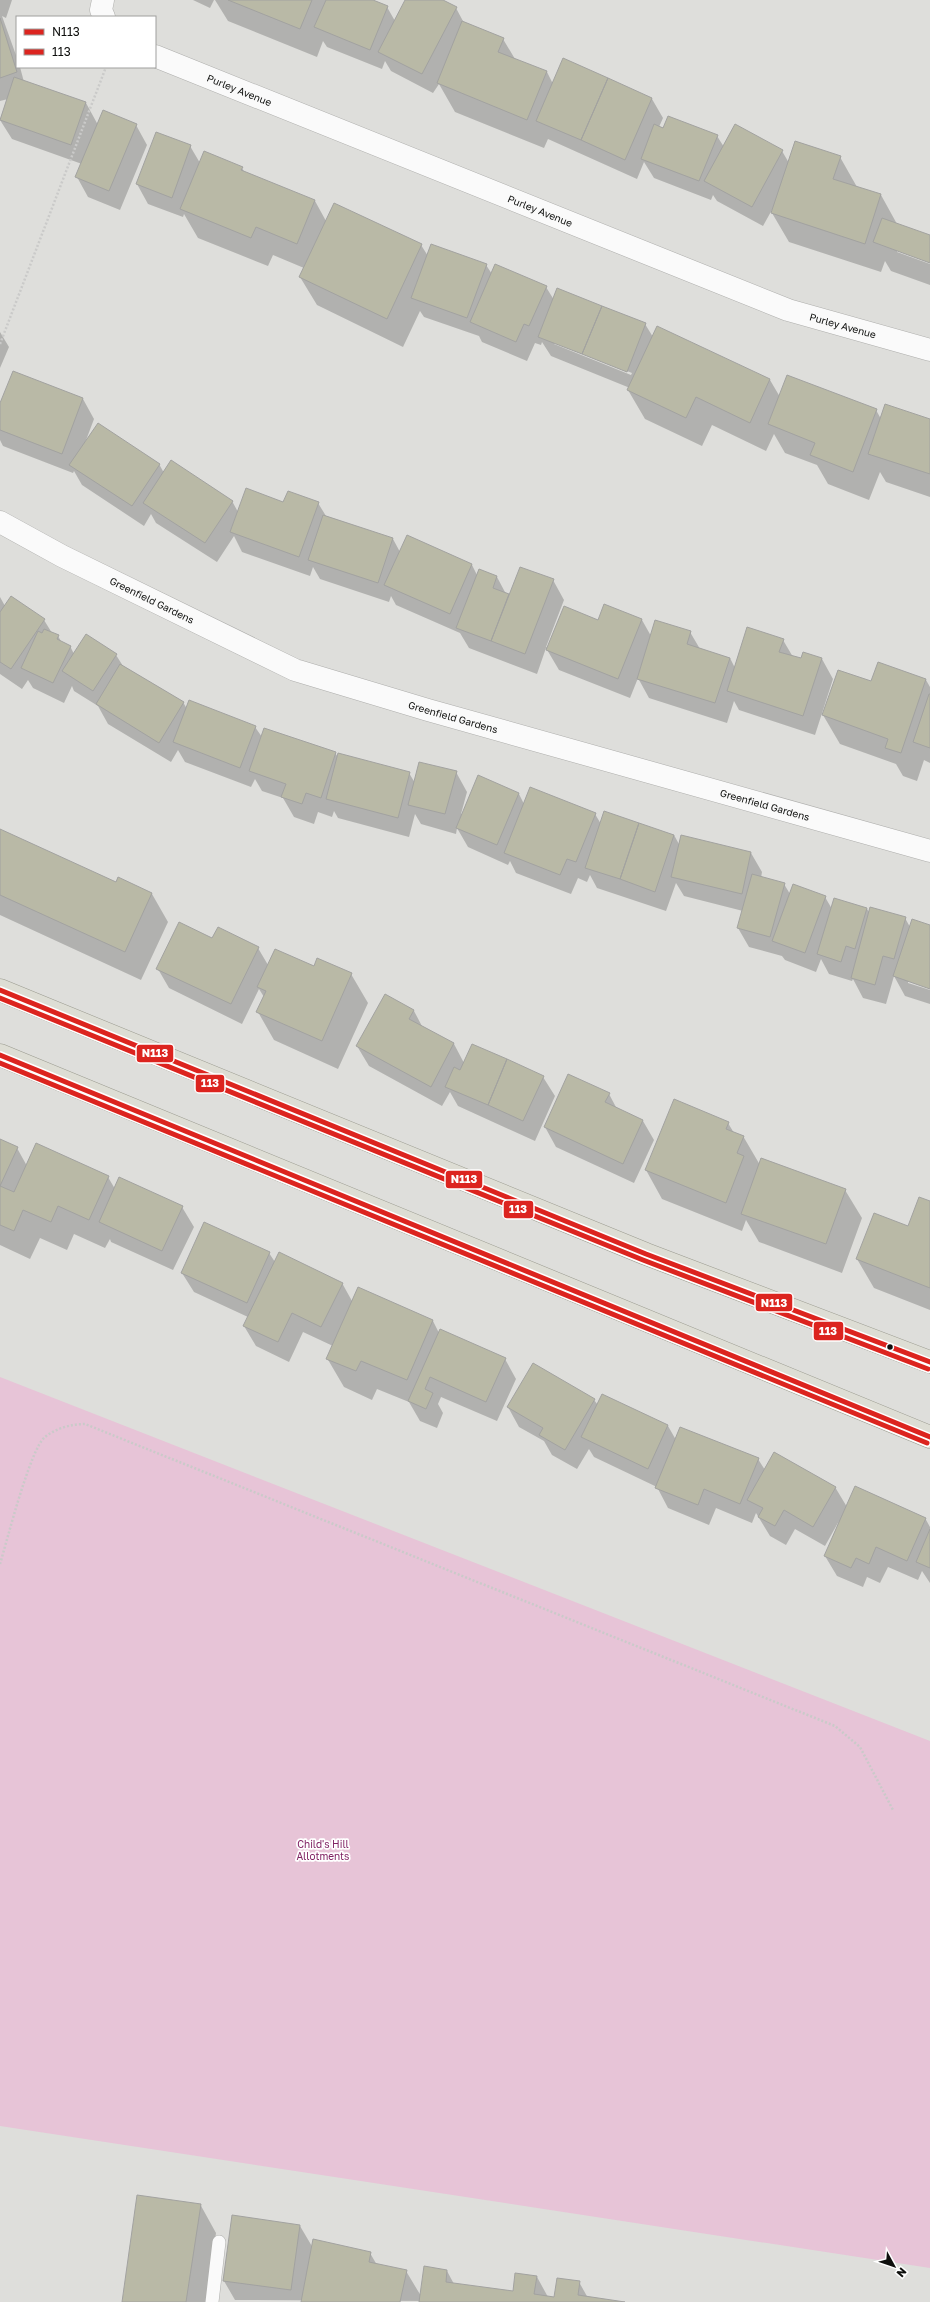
<svg xmlns="http://www.w3.org/2000/svg" width="930" height="2302" viewBox="0 0 930 2302" font-family="'Golos Text',sans-serif">
<rect width="100%" height="100%" fill="#dededb"/>
<path fill="#e7c4d7" d="M 0,1377 L 930,1741 L 930,2268 L 0,2126 Z"/>
<path fill="#0003" fill-rule="evenodd" d="M 0,0 L 12,0 L 6,18 L 2,16 L 17,58 L 17,67 L 20,67 L 24,82 L 86,103 L 98,125 L 136,125 L 147,145 L 120,210 L 88,197 L 77,177 L 82,164 L 12,139 L 0,120 L 8,99 L 0,101 Z
M 193,0 L 214,0 L 210,8 Z
M 215,0 L 370,0 L 387,7 L 395,21 L 406,0 L 440,0 L 456,8 L 464,23 L 503,39 L 515,59 L 547,72 L 553,84 L 652,99 L 663,118 L 659,127 L 717,136 L 724,147 L 782,151 L 789,163 L 840,157 L 857,187 L 881,195 L 897,224 L 930,237 L 930,262 L 897,250 L 897,252 L 930,264 L 930,285 L 891,271 L 885,261 L 881,272 L 789,242 L 772,213 L 773,208 L 763,226 L 717,201 L 713,195 L 711,200 L 654,178 L 644,162 L 637,179 L 548,139 L 544,148 L 455,112 L 439,84 L 433,93 L 391,71 L 385,61 L 382,69 L 327,47 L 323,41 L 317,57 L 228,21 Z
M 190,146 L 200,163 L 242,168 L 245,173 L 315,201 L 326,221 L 421,245 L 428,256 L 486,265 L 492,274 L 546,287 L 554,300 L 645,324 L 653,337 L 770,380 L 780,397 L 876,410 L 881,419 L 930,420 L 930,497 L 886,482 L 880,472 L 869,500 L 828,484 L 817,465 L 785,453 L 774,434 L 766,451 L 712,425 L 702,446 L 645,419 L 628,390 L 630,388 L 551,356 L 542,342 L 541,345 L 535,343 L 527,361 L 482,342 L 479,336 L 424,317 L 420,311 L 403,347 L 317,305 L 300,277 L 304,268 L 273,255 L 268,266 L 198,238 L 184,214 L 183,217 L 148,204 L 137,184 ZM 554,342 L 632,373 L 631,375 L 554,344 Z
M 0,332 L 9,347 L 0,368 Z
M 83,399 L 94,419 L 85,443 L 159,464 L 164,473 L 232,501 L 238,512 L 284,503 L 318,503 L 326,516 L 393,539 L 400,552 L 407,536 L 472,565 L 477,575 L 479,570 L 497,577 L 506,594 L 510,595 L 553,580 L 564,600 L 546,647 L 548,648 L 598,621 L 605,606 L 642,620 L 651,636 L 690,632 L 700,649 L 730,658 L 735,668 L 783,640 L 793,657 L 801,660 L 822,659 L 833,679 L 815,735 L 739,710 L 734,701 L 727,723 L 649,698 L 638,678 L 630,698 L 559,670 L 546,648 L 537,674 L 469,648 L 460,633 L 396,605 L 391,596 L 389,602 L 320,579 L 313,567 L 310,576 L 242,552 L 234,536 L 217,562 L 156,523 L 151,514 L 144,526 L 82,485 L 74,471 L 73,473 L 3,446 L 0,440 L 0,406 Z
M 0,597 L 5,606 L 44,620 L 52,633 L 58,636 L 62,643 L 70,646 L 74,654 L 116,655 L 123,666 L 183,702 L 187,709 L 255,727 L 262,737 L 335,753 L 338,757 L 409,773 L 415,783 L 456,772 L 467,792 L 461,814 L 519,794 L 524,804 L 595,814 L 601,824 L 674,835 L 680,846 L 751,853 L 762,872 L 761,878 L 784,884 L 790,894 L 825,897 L 832,909 L 834,899 L 867,909 L 870,913 L 905,918 L 910,927 L 930,926 L 930,988 L 908,980 L 908,983 L 930,990 L 930,1004 L 905,996 L 894,976 L 886,1004 L 863,998 L 853,979 L 852,981 L 829,974 L 821,959 L 816,972 L 785,960 L 782,956 L 749,947 L 738,928 L 743,911 L 684,896 L 676,883 L 666,911 L 597,888 L 590,875 L 587,882 L 578,878 L 571,894 L 516,873 L 510,861 L 508,865 L 468,847 L 457,828 L 456,834 L 421,824 L 415,814 L 409,837 L 338,818 L 334,811 L 332,817 L 318,812 L 314,824 L 294,817 L 283,798 L 262,791 L 255,779 L 251,787 L 185,762 L 178,750 L 171,762 L 108,724 L 98,706 L 74,691 L 72,686 L 64,703 L 33,688 L 28,680 L 22,689 L 0,674 Z
M 926,680 L 930,687 L 930,763 L 924,760 L 917,781 L 903,776 L 896,764 L 840,744 L 823,715 L 872,682 Z
M 0,830 L 117,884 L 152,894 L 168,922 L 141,980 L 0,915 Z
M 213,939 L 258,948 L 268,965 L 314,968 L 351,974 L 368,1003 L 338,1069 L 274,1040 L 258,1012 L 264,997 L 259,989 L 242,1024 L 169,988 L 158,969 Z
M 385,995 L 414,1011 L 423,1028 L 454,1044 L 464,1063 L 543,1077 L 555,1096 L 535,1141 L 458,1106 L 450,1092 L 442,1106 L 369,1066 L 357,1046 Z
M 609,1094 L 617,1109 L 643,1121 L 654,1140 L 634,1183 L 556,1147 L 545,1127 Z
M 728,1123 L 734,1133 L 743,1136 L 760,1165 L 845,1190 L 862,1218 L 842,1273 L 759,1242 L 746,1220 L 742,1231 L 662,1199 L 646,1170 Z
M 0,1140 L 17,1148 L 27,1166 L 108,1177 L 115,1189 L 182,1207 L 194,1227 L 173,1270 L 111,1242 L 110,1239 L 105,1248 L 74,1234 L 67,1250 L 40,1238 L 30,1259 L 0,1245 Z
M 930,1202 L 930,1310 L 874,1288 L 857,1259 L 909,1228 Z
M 269,1253 L 275,1262 L 342,1283 L 352,1301 L 358,1288 L 433,1321 L 439,1333 L 505,1359 L 516,1379 L 497,1421 L 441,1397 L 438,1404 L 443,1413 L 437,1428 L 420,1421 L 409,1402 L 377,1389 L 372,1400 L 344,1387 L 327,1358 L 333,1346 L 303,1332 L 289,1362 L 256,1346 L 244,1326 L 248,1317 L 194,1292 L 182,1273 Z
M 594,1400 L 598,1405 L 668,1426 L 676,1440 L 758,1459 L 765,1470 L 835,1487 L 847,1507 L 925,1518 L 930,1527 L 930,1583 L 922,1571 L 918,1580 L 888,1567 L 880,1583 L 867,1577 L 863,1587 L 837,1576 L 825,1556 L 839,1521 L 825,1546 L 795,1529 L 786,1545 L 770,1536 L 756,1513 L 752,1523 L 716,1508 L 709,1525 L 668,1508 L 657,1487 L 594,1457 L 589,1449 L 577,1469 L 552,1455 L 544,1441 L 519,1427 L 508,1407 Z
M 200,2204 L 216,2233 L 207,2302 L 123,2302 Z
M 300,2226 L 313,2248 L 370,2253 L 377,2265 L 406,2271 L 421,2296 L 447,2271 L 454,2284 L 514,2292 L 537,2277 L 548,2297 L 555,2298 L 579,2282 L 588,2298 L 618,2302 L 235,2300 L 224,2281 Z"/>
<path fill="#b9b9a6" stroke="#a2a2a0" d="M 228,0 L 312,0 L 300,29 Z
M 326,0 L 373,0 L 388,6 L 370,50 L 314,27 Z
M 405,0 L 443,0 L 457,7 L 422,74 L 378,52 Z
M 0,18 L 17,72 L 0,78 Z
M 462,21 L 504,38 L 498,52 L 547,71 L 527,120 L 437,83 Z
M 563,58 L 608,78 L 581,140 L 536,121 Z
M 14,77 L 86,102 L 71,145 L 0,120 Z
M 608,78 L 652,98 L 625,160 L 581,140 Z
M 103,110 L 137,124 L 109,191 L 75,177 Z
M 668,116 L 718,135 L 699,181 L 641,159 L 654,124 L 663,128 Z
M 735,124 L 783,150 L 752,207 L 704,181 Z
M 156,132 L 191,145 L 172,198 L 136,184 Z
M 795,141 L 841,156 L 833,179 L 881,194 L 865,244 L 771,213 Z
M 204,151 L 243,167 L 241,170 L 315,200 L 297,244 L 256,227 L 251,238 L 180,209 Z
M 334,203 L 422,244 L 387,319 L 299,277 Z
M 882,218 L 930,235 L 930,263 L 873,242 Z
M 431,244 L 487,264 L 467,318 L 411,298 Z
M 495,264 L 547,286 L 529,326 L 524,324 L 516,342 L 470,322 Z
M 557,288 L 602,306 L 582,354 L 538,337 Z
M 602,306 L 646,323 L 627,372 L 582,354 Z
M 657,326 L 770,379 L 750,423 L 696,397 L 686,418 L 627,390 Z
M 13,371 L 83,398 L 62,454 L 0,430 L 0,403 Z
M 787,375 L 877,409 L 853,472 L 810,455 L 815,443 L 768,424 Z
M 885,404 L 930,419 L 930,474 L 868,454 Z
M 98,423 L 160,464 L 132,506 L 69,465 Z
M 171,460 L 233,501 L 205,543 L 143,503 Z
M 246,488 L 283,502 L 288,491 L 319,502 L 299,557 L 230,532 Z
M 323,515 L 393,538 L 378,583 L 308,560 Z
M 407,535 L 472,564 L 450,614 L 384,585 Z
M 520,567 L 554,579 L 525,654 L 491,641 Z
M 479,569 L 497,576 L 493,588 L 509,594 L 491,641 L 456,628 Z
M 11,596 L 45,619 L 11,669 L 0,662 L 0,612 Z
M 604,604 L 642,619 L 618,679 L 546,650 L 564,606 L 598,620 Z
M 655,620 L 691,631 L 687,644 L 730,658 L 715,703 L 637,679 Z
M 747,627 L 784,639 L 779,652 L 801,658 L 803,652 L 822,658 L 803,716 L 727,691 Z
M 44,629 L 59,635 L 57,639 L 71,646 L 53,683 L 21,668 L 38,631 L 42,633 Z
M 86,634 L 117,654 L 93,691 L 62,671 Z
M 878,662 L 926,679 L 901,753 L 885,748 L 888,739 L 822,715 L 838,670 L 871,681 Z
M 120,664 L 184,702 L 159,743 L 96,704 Z
M 929,694 L 930,694 L 930,748 L 913,742 Z
M 189,700 L 256,726 L 240,768 L 173,742 Z
M 264,728 L 336,752 L 321,798 L 306,793 L 302,804 L 281,797 L 286,784 L 249,771 Z
M 338,753 L 410,772 L 398,818 L 326,799 Z
M 419,762 L 457,771 L 445,814 L 408,805 Z
M 478,775 L 519,793 L 497,845 L 456,828 Z
M 530,787 L 596,813 L 576,862 L 567,859 L 560,875 L 504,853 Z
M 604,811 L 639,823 L 620,879 L 585,868 Z
M 639,823 L 674,835 L 655,892 L 620,879 Z
M 0,829 L 116,882 L 118,877 L 152,893 L 125,952 L 0,895 Z
M 681,835 L 751,852 L 742,894 L 671,877 Z
M 752,874 L 785,883 L 770,937 L 737,928 Z
M 793,884 L 826,896 L 805,953 L 772,941 Z
M 834,898 L 867,908 L 855,949 L 846,946 L 841,962 L 817,954 Z
M 870,907 L 906,917 L 894,959 L 883,956 L 875,985 L 851,978 Z
M 912,919 L 930,925 L 930,989 L 893,976 Z
M 179,922 L 212,938 L 218,927 L 259,947 L 231,1004 L 156,969 Z
M 275,949 L 314,966 L 317,958 L 352,973 L 322,1041 L 256,1012 L 266,991 L 257,987 Z
M 385,994 L 414,1010 L 409,1019 L 454,1043 L 431,1087 L 356,1046 Z
M 472,1044 L 507,1059 L 488,1105 L 445,1087 L 454,1067 L 460,1070 Z
M 507,1059 L 544,1076 L 523,1121 L 488,1105 Z
M 568,1074 L 610,1093 L 605,1102 L 643,1120 L 623,1164 L 544,1127 Z
M 674,1099 L 729,1122 L 726,1129 L 744,1136 L 737,1153 L 744,1156 L 726,1203 L 645,1170 Z
M 0,1139 L 18,1147 L 0,1186 L 14,1192 L 36,1143 L 109,1176 L 89,1220 L 58,1206 L 51,1222 L 23,1210 L 14,1231 L 0,1225 Z
M 761,1158 L 846,1189 L 826,1244 L 741,1214 Z
M 119,1177 L 183,1206 L 162,1251 L 99,1222 Z
M 919,1197 L 930,1201 L 930,1288 L 856,1259 L 874,1213 L 908,1226 Z
M 204,1222 L 270,1252 L 247,1303 L 181,1273 Z
M 279,1252 L 343,1283 L 321,1327 L 292,1313 L 278,1342 L 243,1326 Z
M 358,1287 L 433,1320 L 407,1380 L 361,1361 L 356,1371 L 326,1359 Z
M 440,1329 L 506,1358 L 486,1402 L 430,1377 L 425,1389 L 433,1393 L 426,1409 L 408,1401 Z
M 533,1363 L 595,1399 L 565,1450 L 539,1435 L 543,1428 L 507,1407 Z
M 602,1394 L 668,1425 L 648,1469 L 581,1437 Z
M 680,1427 L 759,1458 L 740,1504 L 704,1489 L 698,1505 L 655,1488 Z
M 774,1452 L 836,1487 L 813,1527 L 784,1510 L 775,1526 L 758,1517 L 763,1508 L 747,1500 Z
M 855,1486 L 926,1518 L 907,1561 L 876,1547 L 869,1564 L 856,1558 L 851,1568 L 824,1556 Z
M 930,1529 L 930,1568 L 916,1562 Z
M 137,2195 L 201,2204 L 186,2302 L 122,2302 Z
M 232,2215 L 300,2225 L 291,2290 L 223,2281 Z
M 313,2239 L 371,2252 L 369,2262 L 407,2270 L 400,2302 L 301,2302 Z
M 424,2266 L 447,2270 L 446,2282 L 513,2291 L 515,2273 L 537,2276 L 534,2294 L 554,2297 L 557,2278 L 580,2281 L 578,2295 L 625,2302 L 419,2302 Z"/>
<g fill="none" stroke-linecap="round" stroke-linejoin="round">
<defs>
<path id="service" d="M 212,2302 L 219,2242"/>
<g id="minor">
<path d="M 103,0 L 101,10 L 104,17"/>
<path id="s1" d="M 155,56 L 788,310 L 930,350"/>
<path id="s2" d="M 0,522 L 62,556 L 295,670 L 428,710 L 930,851"/>
</g>
<path id="trunk" d="M 0,990 L 646,1254 L 930,1362
M 0,1055 L 930,1437"/>
</defs>
<use href="#service" stroke="#aeaeac" stroke-width="14"/>
<use href="#minor" stroke="#aeaeac" stroke-width="23"/>
<use href="#trunk" stroke="#9b9b90" stroke-width="23"/>
<path stroke="#cacac9" stroke-width="2.5" stroke-dasharray="2 2" stroke-linecap="butt" d="M 0,344 L 106,67
M 0,1564 C 7,1541 30,1449 45,1437 C 56,1428 72,1424 85,1424 L 835,1726 L 860,1747 L 893,1810"/>
<use href="#service" stroke="#fafafa" stroke-width="13"/>
<use href="#minor" stroke="#fafafa" stroke-width="22"/>
<use href="#trunk" stroke="#ddddd4" stroke-width="22"/>
<defs>
<path id="bus-1" d="M 0,990 L 646,1254 L 930,1362
M 0,1055 L 930,1437"/>
<path id="bus-2" d="M 0,998 L 643,1260 L 928,1369
M 0,1063 L 927,1443"/>
</defs>
<use href="#bus-1" stroke="#fff" stroke-width="8"/>
<use href="#bus-2" stroke="#fff" stroke-width="8"/>
<use href="#bus-1" stroke="#dc241f" stroke-width="5"/>
<use href="#bus-2" stroke="#dc241f" stroke-width="5"/>
</g>
<circle fill="#0e0f0d" stroke="#fff" stroke-width="1.5" cx="890" cy="1347" r="3.5"/>
<g text-anchor="middle" stroke-width="3.5" stroke-linejoin="round" paint-order="stroke">
<g font-size="10" fill="#0e0f0d" stroke="#fff">
<text dy="4" stroke="none"><textPath href="#s1" startOffset="91">Purley Avenue</textPath></text>
<text dy="4" stroke="none"><textPath href="#s1" startOffset="415">Purley Avenue</textPath></text>
<text dy="4" stroke="none"><textPath href="#s1" startOffset="739">Purley Avenue</textPath></text>
<text dy="4" stroke="none"><textPath href="#s2" startOffset="171">Greenfield Gardens</textPath></text>
<text dy="4" stroke="none"><textPath href="#s2" startOffset="495">Greenfield Gardens</textPath></text>
<text dy="4" stroke="none"><textPath href="#s2" startOffset="819">Greenfield Gardens</textPath></text>
</g>
<g font-size="10" fill="#802263" stroke="#fff">
<text x="323" y="1848">Child's Hill<tspan x="323" dy="12">Allotments</tspan></text>
</g>
</g>
<g stroke="#fff" stroke-width="1.5">
<rect x="136" y="1044" width="38" height="19" rx="4" fill="#dc241f"/>
<rect x="195" y="1074" width="30" height="19" rx="4" fill="#dc241f"/>
<rect x="445" y="1170" width="38" height="19" rx="4" fill="#dc241f"/>
<rect x="503" y="1200" width="31" height="19" rx="4" fill="#dc241f"/>
<rect x="755" y="1293" width="38" height="19" rx="4" fill="#dc241f"/>
<rect x="813" y="1321" width="31" height="20" rx="4" fill="#dc241f"/>
</g>
<g font-size="11" text-anchor="middle" font-weight="bold" fill="#fff">
<text x="155" y="1057">N113</text>
<text x="210" y="1087">113</text>
<text x="464" y="1183">N113</text>
<text x="518" y="1213">113</text>
<text x="774" y="1307">N113</text>
<text x="828" y="1335">113</text>
</g>
<rect x="16" y="16" width="140" height="52" fill="#ffffff" stroke="#9f9f9e"/>
<rect x="24" y="29" width="20" height="6" fill="#dc241f" stroke="#9f9f9e"/>
<text x="52" y="36" font-size="12" fill="#0e0f0d">N113</text>
<rect x="24" y="49" width="20" height="6" fill="#dc241f" stroke="#9f9f9e"/>
<text x="52" y="56" font-size="12" fill="#0e0f0d">113</text>
<g transform="translate(894 2266) rotate(130)" stroke="#ffffff" stroke-width="3" paint-order="stroke">
<path d="M0-3L7 15L0 10L-7 15Z" fill="#0e0f0d"/>
<text y="-6" font-size="11" font-weight="bold" text-anchor="middle" fill="#0e0f0d">N</text>
</g>
</svg>
